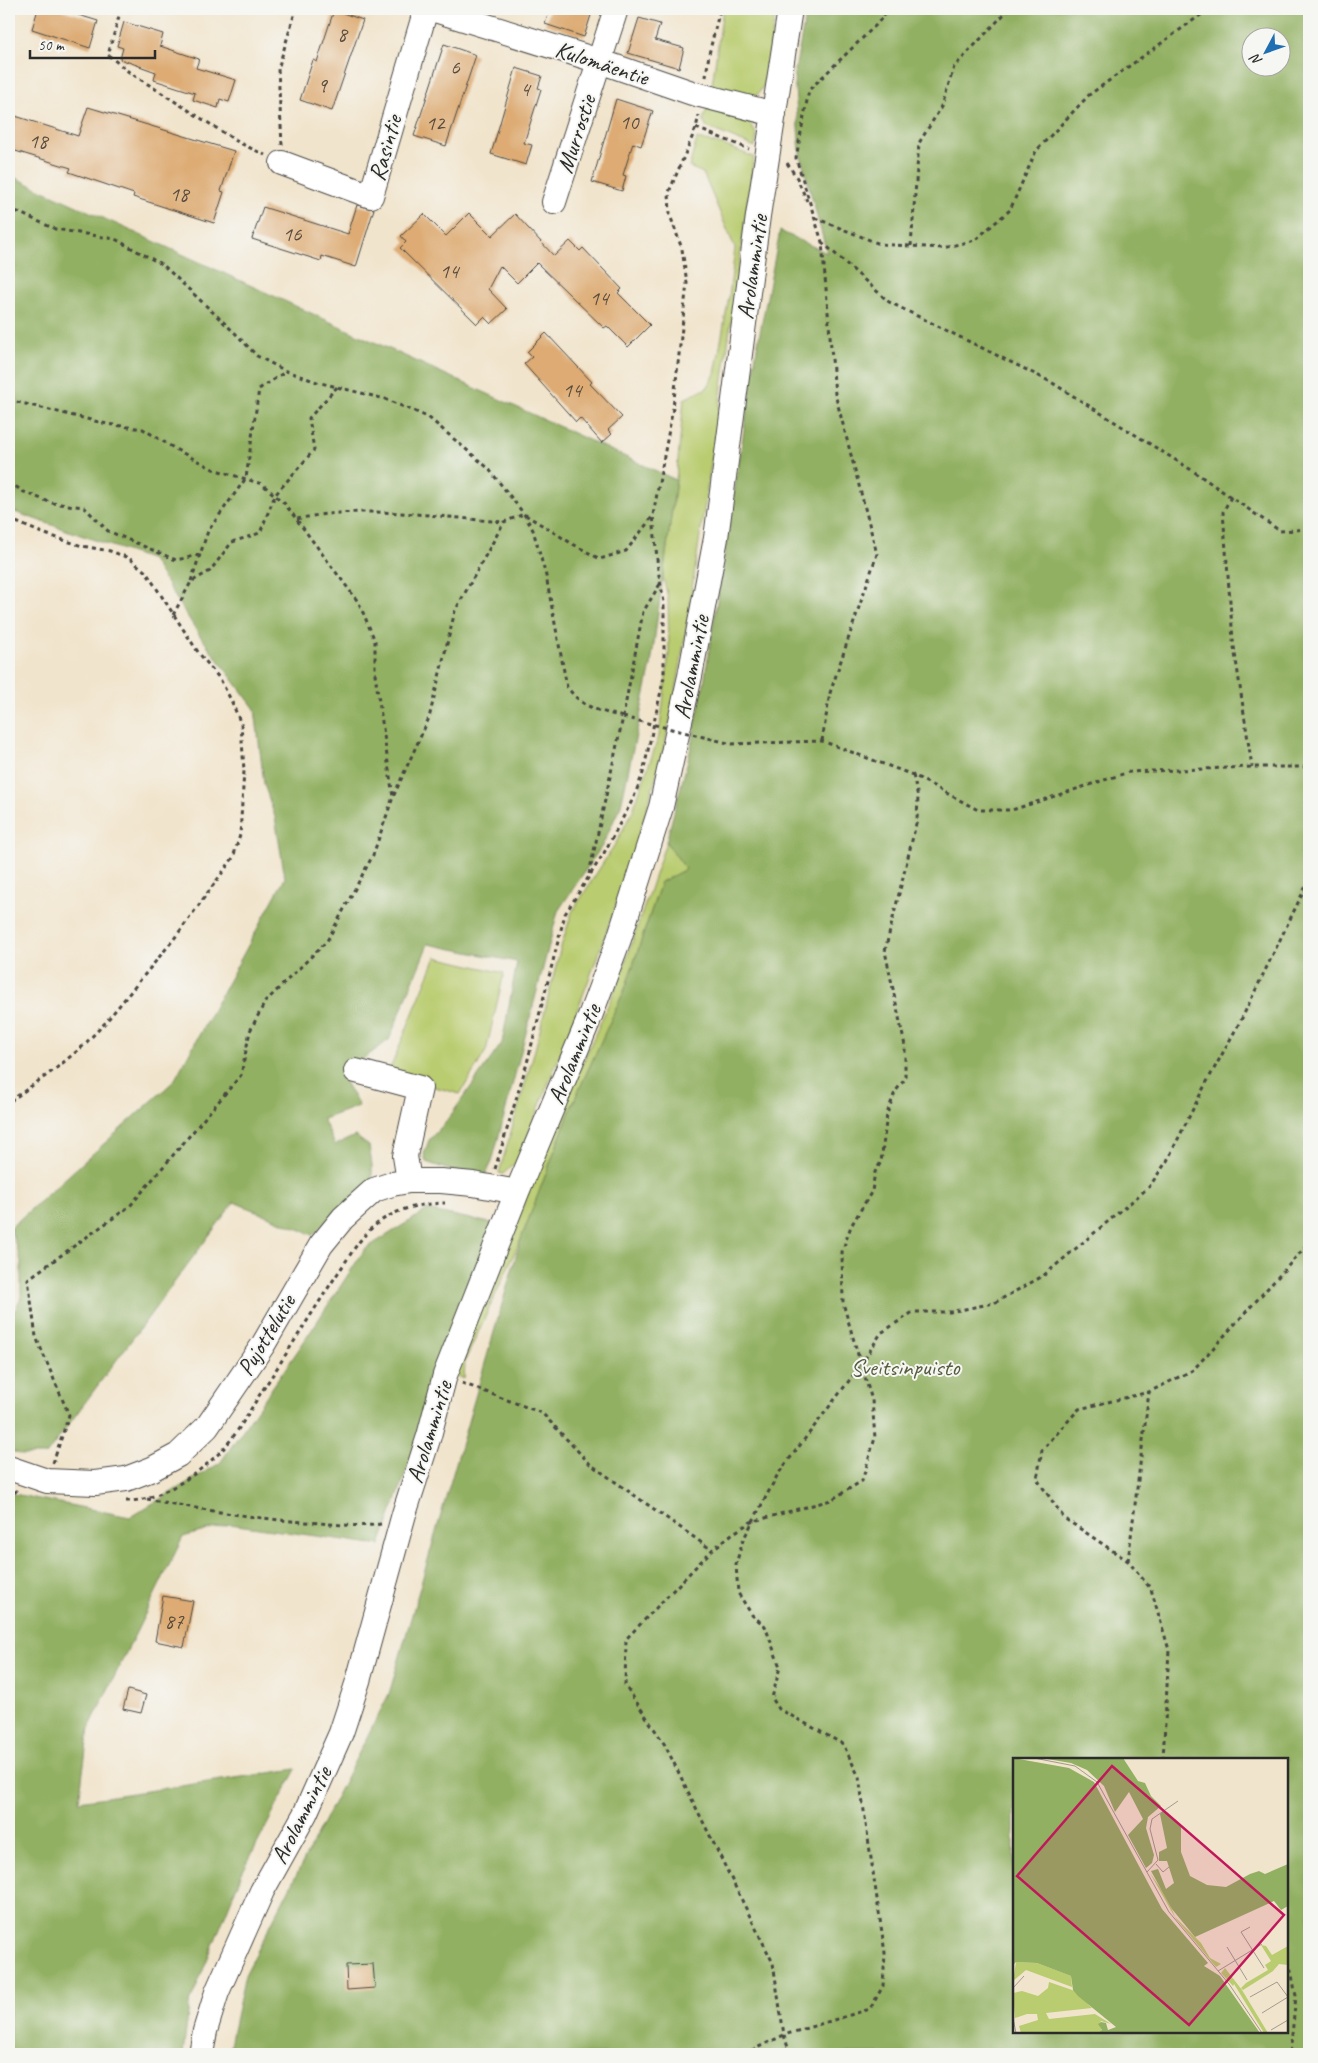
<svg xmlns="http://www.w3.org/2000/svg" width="1318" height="2063" viewBox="0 0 1318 2063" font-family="Caveat,sans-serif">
<rect width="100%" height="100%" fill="#f6f6f2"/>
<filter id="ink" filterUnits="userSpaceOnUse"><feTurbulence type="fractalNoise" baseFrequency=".02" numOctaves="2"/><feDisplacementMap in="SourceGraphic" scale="10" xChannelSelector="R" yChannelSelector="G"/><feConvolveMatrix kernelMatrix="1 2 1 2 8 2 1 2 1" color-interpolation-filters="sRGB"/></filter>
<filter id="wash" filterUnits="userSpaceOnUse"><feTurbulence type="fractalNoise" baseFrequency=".0096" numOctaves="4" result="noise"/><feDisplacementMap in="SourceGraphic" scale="20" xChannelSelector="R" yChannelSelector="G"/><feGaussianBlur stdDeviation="1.12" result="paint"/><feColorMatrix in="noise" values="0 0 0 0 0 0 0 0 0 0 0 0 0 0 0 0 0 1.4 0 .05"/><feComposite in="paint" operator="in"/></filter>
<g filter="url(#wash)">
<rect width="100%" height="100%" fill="#f1e4cc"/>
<path fill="#b9cc6f" stroke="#727c4d" d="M 723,9 L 776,9 L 764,85 L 758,94 L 749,99 L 711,92 Z
M 708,106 L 747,119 L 757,135 L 755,147 L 706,127 L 703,120 Z
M 697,139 L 723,145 L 754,157 C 735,290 718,423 697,555 C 687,621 679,689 662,754 C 626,891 574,1021 521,1152 L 515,1163 L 503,1174 L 499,1173 L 536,1046 L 560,950 L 572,912 L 617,841 L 633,810 L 659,736 L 669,653 L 668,598 L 663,577 L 676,480 L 684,399 L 707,388 L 715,374 L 729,297 L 735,248 L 703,173 L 689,167 Z
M 666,842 L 686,869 L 661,882 L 625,989 L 573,1103 L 521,1239 L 465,1361 L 464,1379 L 454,1374 L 567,1098 L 620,978 Z
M 436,957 L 504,973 L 486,1051 L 460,1094 L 388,1074 Z"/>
<path fill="#92b062" stroke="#5e6e46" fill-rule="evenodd" d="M 807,9 L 1309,9 L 1309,2054 L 228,2054 L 245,1975 L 389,1694 L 521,1239 L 573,1103 L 625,989 L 661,882 L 686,869 L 666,842 L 689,756 L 704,683 L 757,348 L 780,231 L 827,253 L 800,153 L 794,75 ZM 1250,38 L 1280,38 L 1280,68 L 1250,68 ZM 1014,1759 L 1287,1759 L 1287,2032 L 1014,2032 Z
M 9,175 L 676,480 L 651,665 L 621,805 L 602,846 L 558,911 L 492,1162 L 486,1174 L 452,1171 L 426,1162 L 424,1154 L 429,1140 L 446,1122 L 502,1043 L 517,962 L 428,944 L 389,1040 L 341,1075 L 359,1106 L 323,1119 L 335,1145 L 355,1136 L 369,1146 L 372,1165 L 372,1179 L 313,1235 L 234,1202 L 46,1455 L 22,1455 L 9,1450 L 9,1323 L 21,1297 L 21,1261 L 10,1228 L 174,1081 L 285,878 L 275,817 L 264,784 L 255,709 L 198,633 L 152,560 L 9,510 Z
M 427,1210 L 495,1224 L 380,1545 L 230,1524 L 183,1537 L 89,1728 L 79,1801 L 296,1769 L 242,1873 L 189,2005 L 183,2054 L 9,2054 L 9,1493 L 130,1517 L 220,1463 L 301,1346 L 365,1249 Z"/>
<g id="blocks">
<path fill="#ddab73" d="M 38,9 L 59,9 L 98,21 L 90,48 L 32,29 Z
M 550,9 L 593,9 L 584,37 L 545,24 Z
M 334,10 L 363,20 L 332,111 L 300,100 L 313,60 L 317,62 Z
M 639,18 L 660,24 L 655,40 L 684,48 L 679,68 L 628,53 Z
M 124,22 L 163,34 L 160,46 L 199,59 L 196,68 L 236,80 L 229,102 L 220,99 L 218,108 L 193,100 L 195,93 L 154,80 L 156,72 L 120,59 L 123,48 L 117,46 Z
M 444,44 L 476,55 L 446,146 L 414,136 Z
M 516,68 L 542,76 L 538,88 L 541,89 L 524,143 L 532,145 L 526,165 L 491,154 Z
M 616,99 L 653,111 L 641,146 L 633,143 L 623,175 L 626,176 L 622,191 L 592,182 Z
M 88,107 L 234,151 L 221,191 L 224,192 L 214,223 L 133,197 L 134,194 L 69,172 L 71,168 L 9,149 L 9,114 L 78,136 Z
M 357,205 L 374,209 L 356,267 L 322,256 L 321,261 L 252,239 L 263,207 L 348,234 Z
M 469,213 L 492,236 L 515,214 L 554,256 L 570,241 L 580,251 L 583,248 L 622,289 L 618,293 L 650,325 L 628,347 L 607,326 L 604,328 L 537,263 L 517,283 L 500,266 L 488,289 L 507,309 L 491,324 L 484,317 L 477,324 L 400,248 L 406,242 L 401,236 L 424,214 L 446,236 Z
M 546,333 L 592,382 L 590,384 L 622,417 L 608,430 L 612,434 L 602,443 L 580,418 L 576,422 L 524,364 L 532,357 L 527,352 Z
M 163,1596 L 193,1601 L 184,1647 L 155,1641 Z
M 128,1690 L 146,1695 L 141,1713 L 123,1709 Z
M 373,1964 L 375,1988 L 347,1990 L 346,1965 Z"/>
</g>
</g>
<g filter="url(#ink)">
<use href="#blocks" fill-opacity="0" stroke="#494743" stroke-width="1"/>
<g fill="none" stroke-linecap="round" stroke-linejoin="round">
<defs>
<path id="minor" d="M 432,9 L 599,61 L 692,93 L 774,114
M 282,163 L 371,196 L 426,9
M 554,202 L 616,9
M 356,1071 L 420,1088 L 405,1156 L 409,1181
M 9,1468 L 47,1481 L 95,1483 L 126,1479 L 152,1469 L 178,1455 L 207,1427 L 263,1345 L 321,1245 L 343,1218 L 374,1190 L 392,1184 L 409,1181 L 441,1181 L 473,1184 L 517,1192
M 201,2054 L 205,2031 L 217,1992 L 262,1891 L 305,1814 L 341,1733 L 358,1681 L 404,1514 L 429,1436 L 445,1375 L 517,1192 L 587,1024 L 619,939 L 661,807 L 690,676 L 716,538 L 758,216 L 790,9"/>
</defs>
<use href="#minor" stroke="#494743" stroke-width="26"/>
<path stroke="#494743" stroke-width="3" stroke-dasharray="4 4" stroke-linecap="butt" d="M 121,9 L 108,55 L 129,72 L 238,142 L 265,155
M 391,9 L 404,13
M 706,77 L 709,54 L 720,9
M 696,128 L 749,149
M 282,145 L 278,69 L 296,9
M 787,163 L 797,178 L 807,201
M 9,208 L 55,229 L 115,239 L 163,265 L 235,333 L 257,356 L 286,371 L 317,382 L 385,399 L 428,417 L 488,468 L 524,514 L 533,530 L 546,576 L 567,687 C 584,709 597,710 623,717
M 815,218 L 880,244 L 943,248 L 975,240 L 1010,210 L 1036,151 L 1089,95 L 1209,9
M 822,242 L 889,302 L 1051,382 L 1193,471 L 1280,531 L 1309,529
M 911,246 L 919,143 L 942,106 L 954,67 L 1009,9
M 9,400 L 107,424 L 143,429 L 177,450 L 213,469 L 262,484 L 285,504 L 359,603 L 375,641 L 375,674 L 393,797
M 9,482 L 24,492 L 52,503 L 84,507 L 108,531 L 176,560 L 199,555
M 1231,497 L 1223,512 L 1233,640 L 1252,767
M 9,519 L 42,533 L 82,546 L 110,551 L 129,558 L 146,572 L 198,652 L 220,679 L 231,700 L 241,724 L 244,771 L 240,835 L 233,858 L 174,939 L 105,1023 L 82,1047 L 54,1070 L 9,1102
M 297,519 C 364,504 436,517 504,522
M 191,581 L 208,531 L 246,478 L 259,389 L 285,372
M 173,615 L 191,582 L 210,571 L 232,542 L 260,533 L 275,495 L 314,450 L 309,418 L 337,387
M 822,741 L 830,693 L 877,554 L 835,394 L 822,242 L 796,158 L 809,90 L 876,25 L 889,9
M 732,744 L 822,741 L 913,775 L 978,810 L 1012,810 L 1129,772 L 1252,767 L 1309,767
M 589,874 L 623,717 L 643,612 L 660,584
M 495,1169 L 527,1063 L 565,914 L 604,853 L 634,797 L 643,773 L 664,677 L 664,602 L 658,570 L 653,515 L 673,408 L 687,283 L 682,249 L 670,215 L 669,192 L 696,128 L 699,115
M 462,1383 L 542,1413 L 590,1464 L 712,1550
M 53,1463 L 69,1415 L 36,1337 L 28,1279 L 130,1206 L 241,1075 L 250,1031 L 265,1002 L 327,941 L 373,855 L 393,797 L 429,718 L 455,611 L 504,522 L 524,514 L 571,543 L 600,559 L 626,551 L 653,516
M 9,1499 L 17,1490
M 147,1499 C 204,1510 261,1520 320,1523 C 340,1525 361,1527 381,1524
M 126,1501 C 159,1502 203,1471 224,1448 C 239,1431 250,1410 262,1391 C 288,1352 312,1312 338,1273 C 350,1256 360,1236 378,1223 C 398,1208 420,1204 445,1203
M 1128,1561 L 1149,1392
M 1163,1759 L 1169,1650 L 1151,1589 L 1128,1561 L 1064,1518 L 1037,1479 L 1042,1450 L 1079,1409 L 1149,1392 L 1193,1370 L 1309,1243
M 1287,1962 L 1290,1965 L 1296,1996 L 1290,2054
M 744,2054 L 784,2035 L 870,2009 L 883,1986 L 885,1953 L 859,1777 L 843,1744 L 779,1709 L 772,1698 L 780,1667 L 765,1626 L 752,1615 L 738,1593 L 736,1564 L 743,1540 L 778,1474 L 861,1365 L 843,1303 L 842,1252 L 851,1226 L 872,1191 L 875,1172 L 881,1162 L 887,1114 L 895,1092 L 905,1079 L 905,1046 L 885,951 L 917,820 L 918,797 L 913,775
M 790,2054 L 784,2035 L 773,1963 L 665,1745 L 625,1685 L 626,1639 L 712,1550 L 732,1534 L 751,1522 L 831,1500 L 862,1481 L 875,1438 L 872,1400 L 861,1365 L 881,1333 L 913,1312 L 950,1312 L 994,1303 L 1043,1276 L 1149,1187 L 1167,1161 L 1203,1089 L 1242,1018 L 1309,880"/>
<use href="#minor" stroke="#fff" stroke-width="24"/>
<path stroke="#494743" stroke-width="3" stroke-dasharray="4 4" stroke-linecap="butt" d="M 623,717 L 732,744"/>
</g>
</g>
<g text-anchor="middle" stroke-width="4" stroke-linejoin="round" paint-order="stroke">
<g font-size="21" fill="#584b3d">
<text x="342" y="41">8</text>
<text x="455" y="74">6</text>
<text x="322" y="92">9</text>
<text x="525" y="96">4</text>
<text x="629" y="129">10</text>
<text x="435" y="130">12</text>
<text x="38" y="148">18</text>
<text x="179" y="201">18</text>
<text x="292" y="241">16</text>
<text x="449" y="278">14</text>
<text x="599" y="305">14</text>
<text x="572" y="397">14</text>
<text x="174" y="1628">87</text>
</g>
<g font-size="24" fill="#2b2b2b" stroke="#f6f6f2">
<text transform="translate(602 63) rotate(18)" y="8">Kulomäentie</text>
<text transform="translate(576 134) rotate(-72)" y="8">Murrostie</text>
<text transform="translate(385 148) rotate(-74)" y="8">Rasintie</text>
<text transform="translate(752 267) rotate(-82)" y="8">Arolammintie</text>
<text transform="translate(691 667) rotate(-79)" y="8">Arolammintie</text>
<text transform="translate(574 1054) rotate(-68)" y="8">Arolammintie</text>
<text transform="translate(266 1335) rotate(-59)" y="8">Pujottelutie</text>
<text transform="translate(429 1432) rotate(-73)" y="8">Arolammintie</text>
<text transform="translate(301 1815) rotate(-63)" y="8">Arolammintie</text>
</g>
<g font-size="24" fill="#565b3f" stroke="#f6f6f2">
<text x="905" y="1375">Sveitsinpuisto</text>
</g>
</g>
<g transform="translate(1013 1758)">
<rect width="275" height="275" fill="#f1e4cc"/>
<path d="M 137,115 L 154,139 L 162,159 L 188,185 L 197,200 L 208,206 L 203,209 L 163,161 ZM 248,187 L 253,188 L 259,197 L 275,188 L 275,207 L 266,206 L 260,213 L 230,232 L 228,230 L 233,225 L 255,212 L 252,207 L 258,203 ZM 3,204 L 24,205 L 58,218 L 59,229 L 13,212 L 0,223 ZM 212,210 L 229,232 L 255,275 L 251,275 L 221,226 L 220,228 L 208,215 ZM 36,224 L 62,233 L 79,250 L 33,255 L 36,261 L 82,256 L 98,266 L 88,263 L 86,266 L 89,273 L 85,275 L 8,275 L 6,268 L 25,262 L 24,256 L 14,256 L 2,260 L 0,235 L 9,233 L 25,238 L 35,230 Z" fill="#b9cc6f"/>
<path d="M 0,0 L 56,10 L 81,24 L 149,151 L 195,205 L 191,208 L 207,218 L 247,275 L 85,275 L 89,272 L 85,266 L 88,264 L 93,265 L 95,272 L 103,269 L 65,238 L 60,232 L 58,218 L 24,205 L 3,204 L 0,207 ZM 28,0 L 110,0 L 125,23 L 132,25 L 138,38 L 148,48 L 135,59 L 133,70 L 141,97 L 139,105 L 133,110 L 115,77 L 130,61 L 116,34 L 102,54 L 91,28 L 74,12 L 58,5 ZM 151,52 L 168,69 L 168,94 L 177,118 L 194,127 L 213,129 L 237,116 L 246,113 L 252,116 L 275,106 L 275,148 L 268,152 L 261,143 L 182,179 L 159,151 L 138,113 L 145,111 L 153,131 L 161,125 L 154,103 L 146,103 L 146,94 L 154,90 L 147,56 Z" fill="#92b062"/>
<path fill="none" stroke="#a29a8c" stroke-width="1" d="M 21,0 L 62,8 L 84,24 L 156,154 L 216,226 L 249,275M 143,106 L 150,114 L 156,109M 134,114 L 145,102 L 137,71 L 139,61 L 165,43M 237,169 L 228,174 L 251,210M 214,189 L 234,222M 205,213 L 249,186M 0,230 L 11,218M 237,239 L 264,224 L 275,239M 249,255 L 275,239M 0,260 L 3,275M 258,272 L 275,262"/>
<path fill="#c2185b" fill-opacity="0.15" stroke="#c2185b" stroke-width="2.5" d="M 99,8 L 271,157 L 176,267 L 4,118 Z"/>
<rect width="275" height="275" fill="none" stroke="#2b2b2b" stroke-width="2.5"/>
</g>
<rect width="1318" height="2063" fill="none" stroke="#f6f6f2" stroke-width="30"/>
<g transform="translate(1266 52) rotate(229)"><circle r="24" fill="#f6f6f2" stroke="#a5a5a2"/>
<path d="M0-4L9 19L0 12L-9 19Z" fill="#1f6fb2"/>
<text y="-8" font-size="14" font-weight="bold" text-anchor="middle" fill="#2b2b2b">N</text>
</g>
<path d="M30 50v8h125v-8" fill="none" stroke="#2b2b2b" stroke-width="2.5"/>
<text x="38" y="50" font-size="15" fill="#2b2b2b" stroke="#f6f6f2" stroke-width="4" paint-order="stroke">50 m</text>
</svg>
